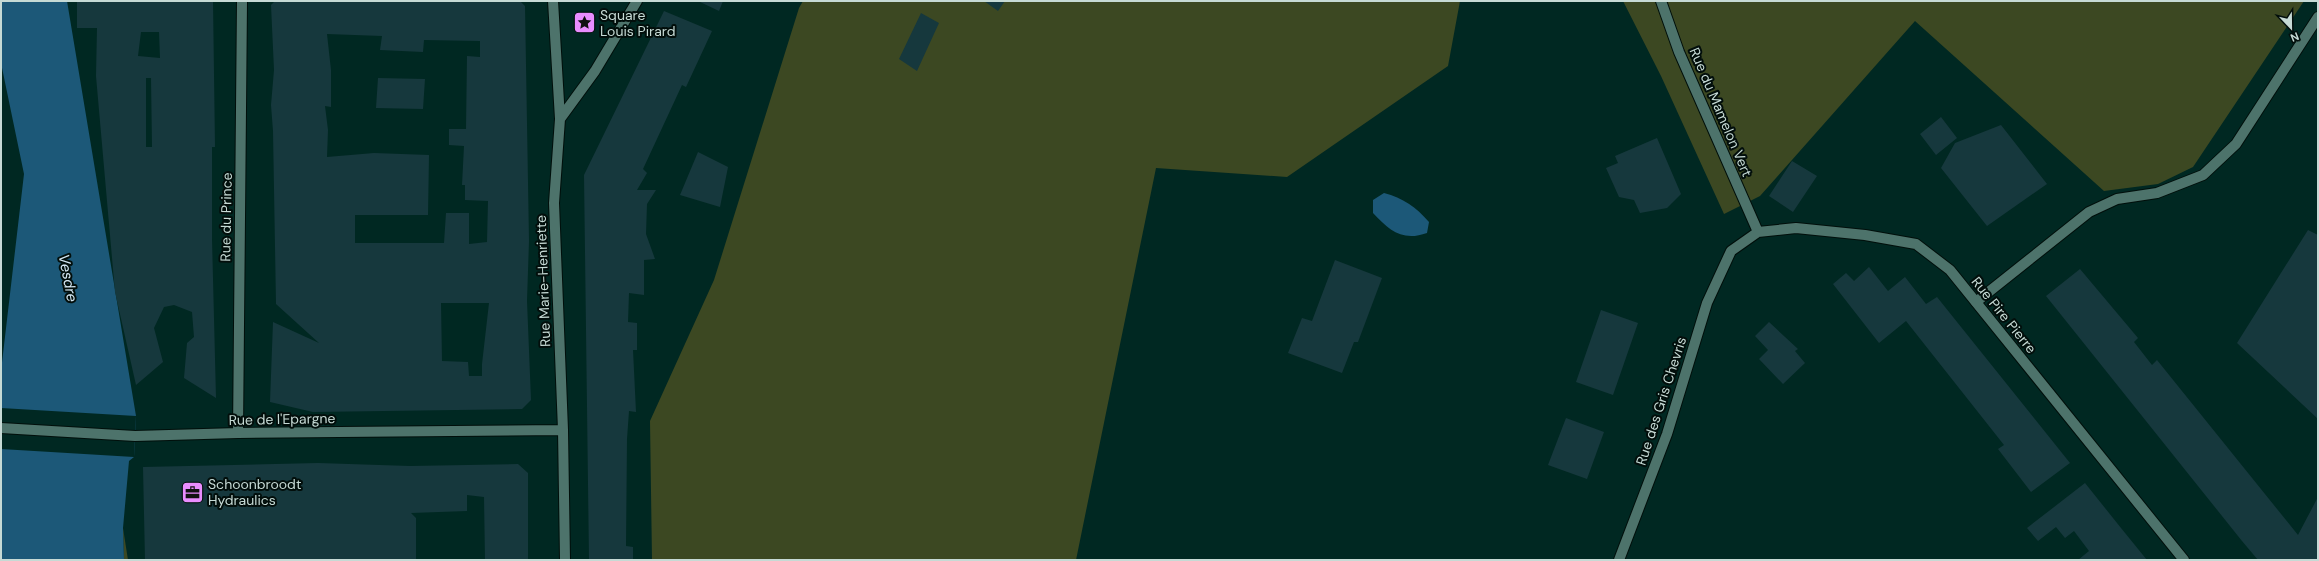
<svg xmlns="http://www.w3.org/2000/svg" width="2319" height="561" viewBox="0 0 2319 561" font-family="'DM Sans',sans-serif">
<rect width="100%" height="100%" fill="#002822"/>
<path fill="#3c4822" d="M 803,1 L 1460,1 L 1448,66 L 1287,177 L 1156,168 L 1076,560 L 652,560 L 650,421 L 714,280 L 799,8 Z
M 1623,1 L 2304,1 L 2193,167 L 2158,184 L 2104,191 L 1915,21 L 1760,196 L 1724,214 L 1661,76 Z
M 123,528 L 128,560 L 124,560 Z"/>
<path fill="#1c5878" d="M 1,1 L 67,1 L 136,416 L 134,457 L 129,461 L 123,528 L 124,560 L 1,560 L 1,371 L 24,174 L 1,63 Z
M 1384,193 C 1403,198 1416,207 1429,222 L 1427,233 C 1402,242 1389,230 1373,213 L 1373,200 Z"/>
<path fill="#002822" d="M 1,408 L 136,416 L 134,457 L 1,449 Z"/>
<path fill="#16383d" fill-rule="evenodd" d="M 77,1 L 213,1 L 215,147 L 212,147 L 212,239 L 216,398 L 184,378 L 187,343 L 194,337 L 192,312 L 174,305 L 164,307 L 154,328 L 163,362 L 136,385 L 115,292 L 96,76 L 97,28 L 77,28 ZM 141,32 L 159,32 L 160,58 L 138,56 ZM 146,78 L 151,78 L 152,147 L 146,147 Z
M 275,1 L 520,1 L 525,6 L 529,241 L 527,301 L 531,400 L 522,409 L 313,412 L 270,402 L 273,322 L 319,343 L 276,304 L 273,131 L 271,105 L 274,70 L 271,5 ZM 327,34 L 382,36 L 380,50 L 423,52 L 424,40 L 480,41 L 480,57 L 467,56 L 466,129 L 449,129 L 449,145 L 464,146 L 462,185 L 465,185 L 465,200 L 488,201 L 487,242 L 469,244 L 469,213 L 446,213 L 444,243 L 355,243 L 355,215 L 428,215 L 429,155 L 374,153 L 327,157 L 328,130 L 325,106 L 331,107 L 331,70 ZM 441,303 L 489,303 L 482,364 L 482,376 L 469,376 L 468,362 L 442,361 Z
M 698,1 L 723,1 L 719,11 Z
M 984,1 L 1005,1 L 998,11 Z
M 664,11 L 712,31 L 686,87 L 682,85 L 643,169 L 647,173 L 637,190 L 656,190 L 647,204 L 646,234 L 655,259 L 644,260 L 644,295 L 629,293 L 628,322 L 637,323 L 637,350 L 633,350 L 636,412 L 629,411 L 627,439 L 626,546 L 633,547 L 633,560 L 589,560 L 584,175 Z
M 921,13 L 939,23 L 917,71 L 899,59 Z
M 378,78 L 425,79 L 423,109 L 376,108 Z
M 1941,117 L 1957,138 L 1936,155 L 1920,134 Z
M 2001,125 L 2047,184 L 1987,226 L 1941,168 L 1955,143 Z
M 1657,138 L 1681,194 L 1667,208 L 1640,213 L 1634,200 L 1619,197 L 1606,168 L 1618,163 L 1615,156 Z
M 698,152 L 728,167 L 720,207 L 680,195 Z
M 1792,161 L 1817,176 L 1793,212 L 1769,196 Z
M 2308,230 L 2318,235 L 2318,419 L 2237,343 Z
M 1335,260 L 1382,278 L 1358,342 L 1354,342 L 1342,373 L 1288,353 L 1302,318 L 1312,321 Z
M 1869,267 L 1888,291 L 1905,277 L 1926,304 L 1937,297 L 2070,463 L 2031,492 L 1998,449 L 2004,445 L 1906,321 L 1879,343 L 1833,284 L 1846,273 L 1854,281 Z
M 2080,269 L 2138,338 L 2134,342 L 2152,365 L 2157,360 L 2298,535 L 2318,497 L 2318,560 L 2258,560 L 2242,541 L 2046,296 Z
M 1601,310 L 1638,323 L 1613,395 L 1576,382 Z
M 1769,322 L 1798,349 L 1795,351 L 1805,363 L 1783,384 L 1759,359 L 1768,350 L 1755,336 Z
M 1566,418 L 1604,432 L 1587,479 L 1548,465 Z
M 318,463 L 410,466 L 518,464 L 528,473 L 528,560 L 485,560 L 484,497 L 467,495 L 467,511 L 411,513 L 416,518 L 416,560 L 145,560 L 143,467 Z
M 2085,483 L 2121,528 L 2147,560 L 2078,560 L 2089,551 L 2074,531 L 2065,538 L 2056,527 L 2038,541 L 2027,528 Z"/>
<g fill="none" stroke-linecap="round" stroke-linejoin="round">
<defs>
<path id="service" d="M 1976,302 L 2089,212 L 2117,199 L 2157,193 L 2203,175 L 2236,144 L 2318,17"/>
<path id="minor" d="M 553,1 L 560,119 L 554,203 L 563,430 L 565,560
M 1661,1 L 1679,52 L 1758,232
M 560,119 L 595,71 L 637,1
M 1,428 L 135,436 L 238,433 L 563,430
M 238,433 L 242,1
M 1619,560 L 1667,434 L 1707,303 L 1731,251 L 1758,232 L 1796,228 L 1865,235 L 1916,244 L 1950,270 L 2184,560"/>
</defs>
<use href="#service" stroke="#000f0b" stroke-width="12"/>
<use href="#minor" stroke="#000f0b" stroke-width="12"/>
<use href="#service" stroke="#4d736b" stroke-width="10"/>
<use href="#minor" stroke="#4d736b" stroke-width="10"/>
</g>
<defs>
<symbol id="sight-square" viewBox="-11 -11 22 22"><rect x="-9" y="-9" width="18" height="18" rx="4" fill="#e98dfe" stroke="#020e0b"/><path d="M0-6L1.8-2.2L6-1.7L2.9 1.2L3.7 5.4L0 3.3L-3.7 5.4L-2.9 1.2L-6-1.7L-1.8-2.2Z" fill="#111"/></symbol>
<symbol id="office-square" viewBox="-11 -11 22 22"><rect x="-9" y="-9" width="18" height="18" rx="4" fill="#e98dfe" stroke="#020e0b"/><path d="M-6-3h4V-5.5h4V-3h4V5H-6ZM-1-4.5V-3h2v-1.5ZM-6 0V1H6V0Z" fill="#111"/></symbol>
</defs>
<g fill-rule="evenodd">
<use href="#sight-square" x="572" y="10" width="25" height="25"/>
<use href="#office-square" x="180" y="480" width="25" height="25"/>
</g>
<g text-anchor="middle" stroke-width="4" stroke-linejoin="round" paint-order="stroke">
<g font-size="14" fill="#c6dad5" stroke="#020e0b" text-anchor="start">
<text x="600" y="20">Square<tspan x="600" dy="16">Louis Pirard</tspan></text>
<text x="208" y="489">Schoonbroodt<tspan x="208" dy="16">Hydraulics</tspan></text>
</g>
<g font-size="14" fill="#c6dad5" stroke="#020e0b">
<text transform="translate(1721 112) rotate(67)" y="5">Rue du Mamelon Vert</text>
<text transform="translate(226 217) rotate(-89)" y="5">Rue du Prince</text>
<text transform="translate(543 281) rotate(-92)" y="5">Rue Marie-Henriette</text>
<text transform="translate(2004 315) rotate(51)" y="5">Rue Pire Pierre</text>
<text transform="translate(1661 401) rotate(-72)" y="5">Rue des Gris Chevris</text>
<text transform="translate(282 419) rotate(-1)" y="5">Rue de l'Epargne</text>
</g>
<g font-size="15" font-style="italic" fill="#d3e6f2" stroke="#020e0b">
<text transform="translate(68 278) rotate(79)" y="5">Vesdre</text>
</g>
</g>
<rect width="2319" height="561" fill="none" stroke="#c6dad5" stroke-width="4"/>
<g transform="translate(2291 28) rotate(158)" stroke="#020e0b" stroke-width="3" paint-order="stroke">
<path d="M0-3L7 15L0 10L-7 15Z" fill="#c6dad5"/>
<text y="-6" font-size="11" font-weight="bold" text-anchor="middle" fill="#c6dad5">N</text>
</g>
</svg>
